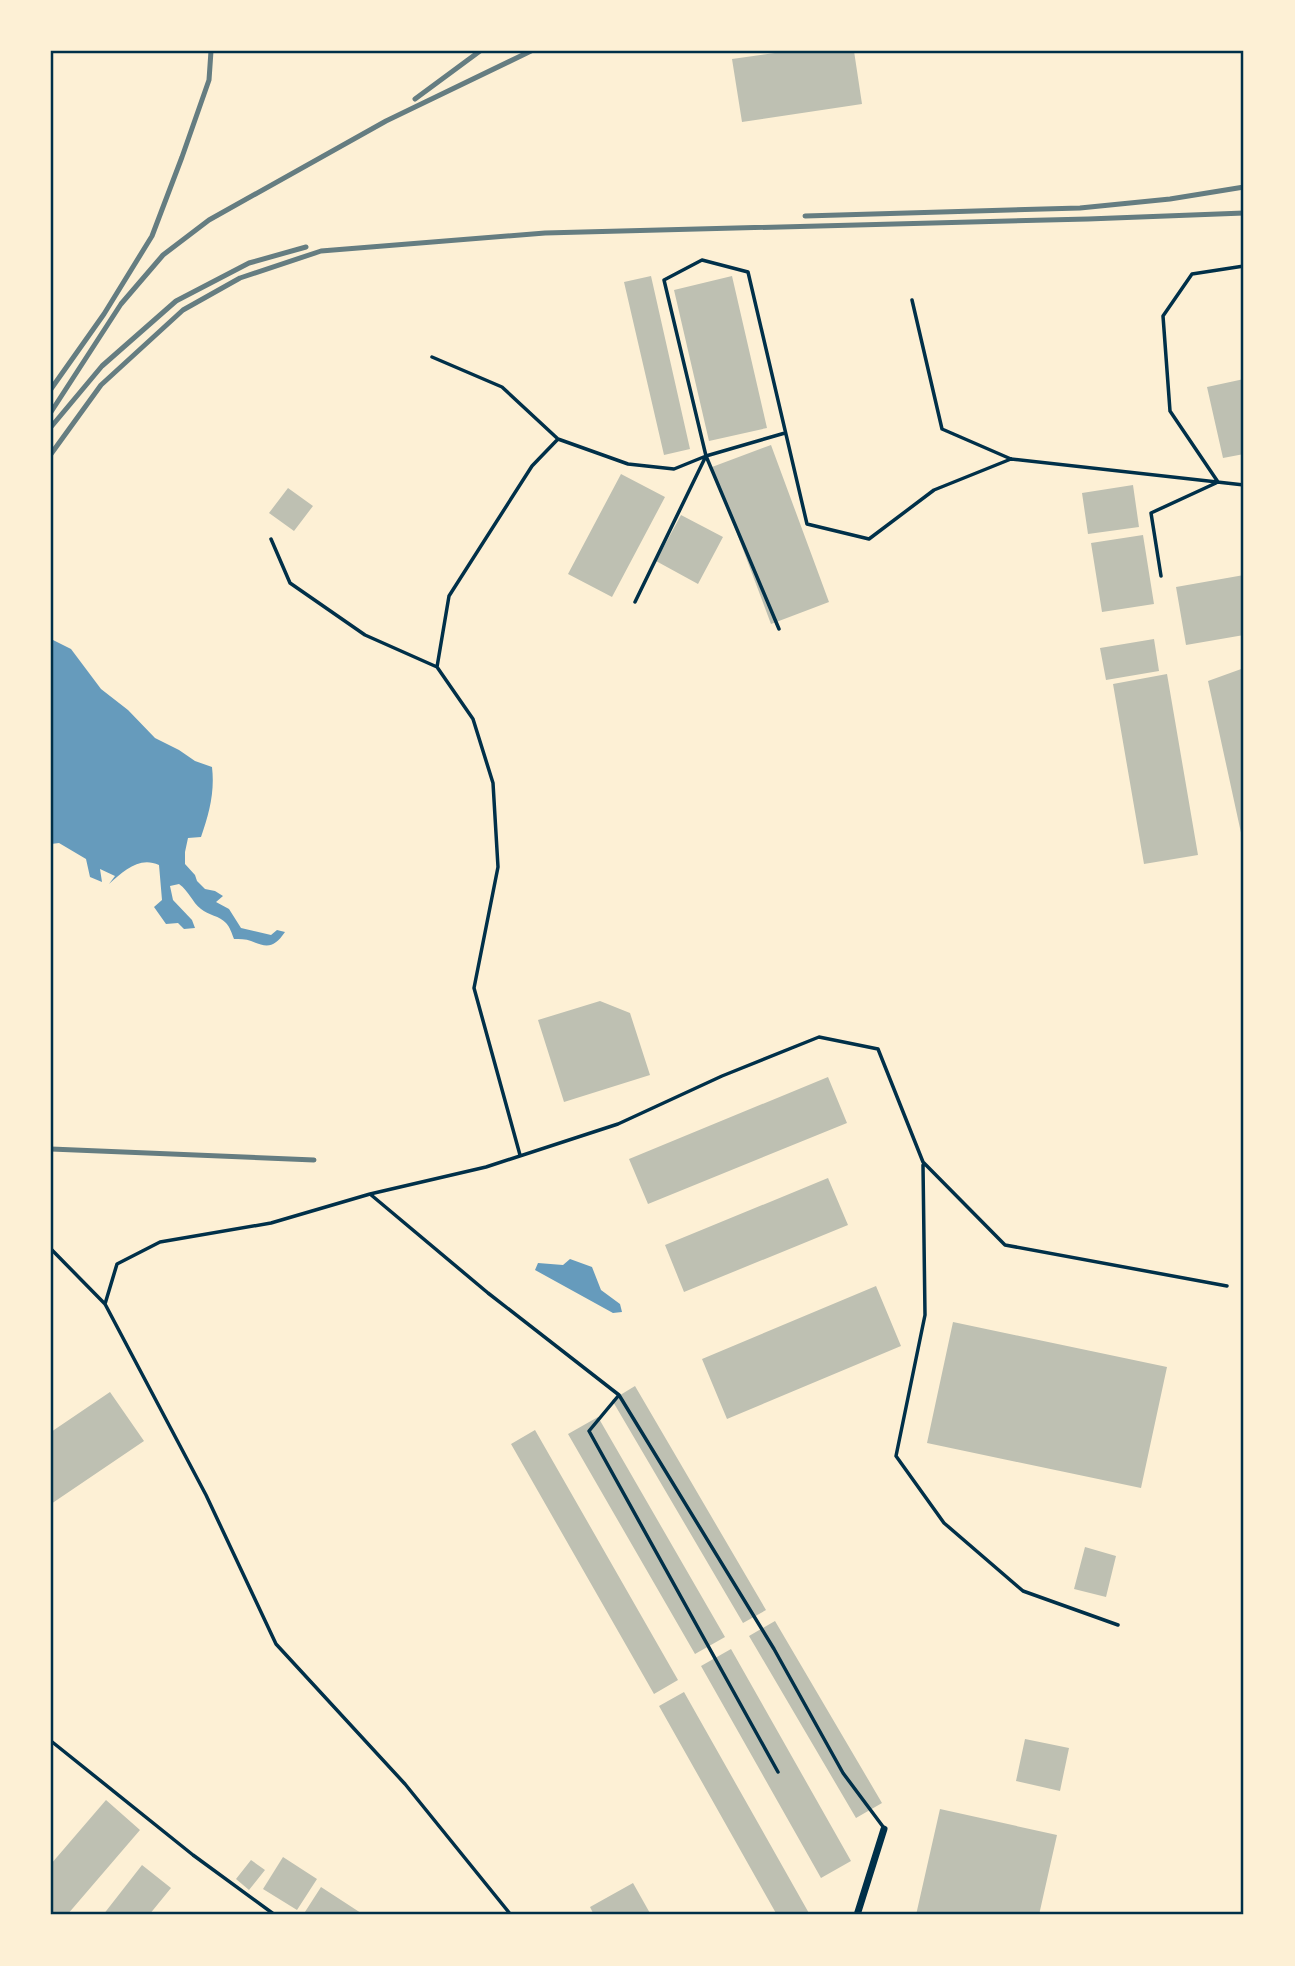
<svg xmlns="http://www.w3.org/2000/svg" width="1295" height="1966" viewBox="0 0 1295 1966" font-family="Raleway,sans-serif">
<rect width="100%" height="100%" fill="#fdf0d5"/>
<path fill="#669bbc" d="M 51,639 L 71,649 L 101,689 L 128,710 L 155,738 L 179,750 L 195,761 L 212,767 C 215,792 209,814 201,837 L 188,838 L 185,852 L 185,864 L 195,875 L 197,881 L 205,889 L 215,891 L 223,896 L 216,902 L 229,909 L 241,928 L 271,935 L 277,930 L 285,932 C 274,948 267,948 251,941 C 246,939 239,939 234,939 C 232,934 230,927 226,923 C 220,916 208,915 201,909 C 192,902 189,891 179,884 L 170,886 L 173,900 L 192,920 L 195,928 L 184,929 L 178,923 L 166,924 L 154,907 L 162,900 L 159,865 C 139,856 124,871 109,884 L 115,876 L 100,869 L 102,882 L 90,877 L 86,859 L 59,843 L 51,844 Z
M 570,1259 L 592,1267 L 601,1290 L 620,1304 L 622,1312 L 613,1313 L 535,1270 L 538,1263 L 563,1265 Z"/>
<path fill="#bec0b2" d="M 790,51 L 854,51 L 862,104 L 742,122 L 732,59 Z
M 651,276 L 690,449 L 664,455 L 624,282 Z
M 732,276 L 767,428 L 709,441 L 674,290 Z
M 1244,379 L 1244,454 L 1223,458 L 1207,387 Z
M 771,445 L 829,602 L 771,624 L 712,467 Z
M 621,474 L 665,497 L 612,597 L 568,574 Z
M 1133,485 L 1139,527 L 1088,534 L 1082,493 Z
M 288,488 L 313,506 L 294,531 L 269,513 Z
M 681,515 L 723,537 L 698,584 L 656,561 Z
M 1143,535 L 1154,604 L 1102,612 L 1091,543 Z
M 1244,575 L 1244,635 L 1186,645 L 1176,587 Z
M 1154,639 L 1159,671 L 1106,680 L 1100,648 Z
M 1244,668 L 1244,842 L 1243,842 L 1208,681 Z
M 1167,674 L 1198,855 L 1144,864 L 1113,684 Z
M 600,1001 L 630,1013 L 650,1075 L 564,1102 L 538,1020 Z
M 828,1077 L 847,1123 L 648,1204 L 629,1159 Z
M 828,1178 L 848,1225 L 684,1292 L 665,1245 Z
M 876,1286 L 901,1346 L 727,1419 L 702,1359 Z
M 953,1322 L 1167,1367 L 1141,1488 L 927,1443 Z
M 635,1386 L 766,1610 L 743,1623 L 612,1400 Z
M 110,1392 L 144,1441 L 51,1504 L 51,1432 Z
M 598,1417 L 725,1637 L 695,1654 L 568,1434 Z
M 535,1430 L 678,1680 L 654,1694 L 511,1444 Z
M 1085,1547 L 1116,1556 L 1106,1597 L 1074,1589 Z
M 775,1621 L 882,1803 L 856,1818 L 749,1636 Z
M 731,1649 L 851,1861 L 821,1878 L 701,1666 Z
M 684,1692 L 810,1915 L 777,1915 L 659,1706 Z
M 1025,1739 L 1069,1748 L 1060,1791 L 1016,1781 Z
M 106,1800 L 140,1830 L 67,1915 L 51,1915 L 51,1864 Z
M 940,1809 L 1057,1835 L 1039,1915 L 916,1915 Z
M 283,1857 L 317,1879 L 297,1910 L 263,1889 Z
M 251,1860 L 265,1870 L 249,1890 L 236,1879 Z
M 142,1865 L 171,1888 L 149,1915 L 103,1915 Z
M 633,1883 L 651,1915 L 594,1915 L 590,1907 Z
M 321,1887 L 364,1915 L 303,1915 Z"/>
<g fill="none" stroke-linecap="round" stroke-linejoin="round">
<path stroke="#003049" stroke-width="3.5" d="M 912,300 L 942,429 L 1011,459 L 1244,485
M 432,357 L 502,387 L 558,439 L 628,464 L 674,469 L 706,456 L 785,433
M 1218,482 L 1170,411 L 1163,316 L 1192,274 L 1244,266
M 271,539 L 290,583 L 365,635 L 437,667
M 1161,576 L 1151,513 L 1216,483
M 635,602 L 705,458
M 779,629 L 706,456 L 664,280 L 702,260 L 748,272 L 807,524 L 869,539 L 934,490 L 1011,459
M 520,1155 L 474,988 L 498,867 L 493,783 L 473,719 L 437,667 L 449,596 L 532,466 L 558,439
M 923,1165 L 925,1315 L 896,1456 L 944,1523 L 1023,1591 L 1118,1625
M 370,1194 L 488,1293 L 619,1395 L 774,1649 L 843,1773 L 884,1828
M 51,1249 L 105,1304 L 206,1495 L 276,1644 L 405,1784 L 511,1915
M 105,1304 L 117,1264 L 160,1242 L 271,1223 L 370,1194 L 486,1167 L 618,1124 L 722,1076 L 819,1037 L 878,1049 L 923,1162 L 1005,1245 L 1227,1286
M 619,1395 L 589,1431 L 778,1772
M 51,1741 L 193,1855 L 275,1915"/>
<path stroke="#003049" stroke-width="7" d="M 857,1915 L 884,1829"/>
<path stroke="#657d81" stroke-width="5" d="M 415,99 L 480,51
M 805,216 L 1080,208 L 1170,199 L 1244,187
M 51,389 L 104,314 L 152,236 L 182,157 L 209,80 L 211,51
M 51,412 L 121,304 L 163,255 L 209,220 L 386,121 L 531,51
M 51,427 L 102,366 L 176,301 L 249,263 L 306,247
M 51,454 L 101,385 L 183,310 L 240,278 L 321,251 L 545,233 L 1088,219 L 1244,213
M 51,1149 L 314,1160"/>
</g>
<rect width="1295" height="1966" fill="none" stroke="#fdf0d5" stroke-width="105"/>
<rect x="52" y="52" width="1190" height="1861" fill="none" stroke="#003049" stroke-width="2.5"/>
</svg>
